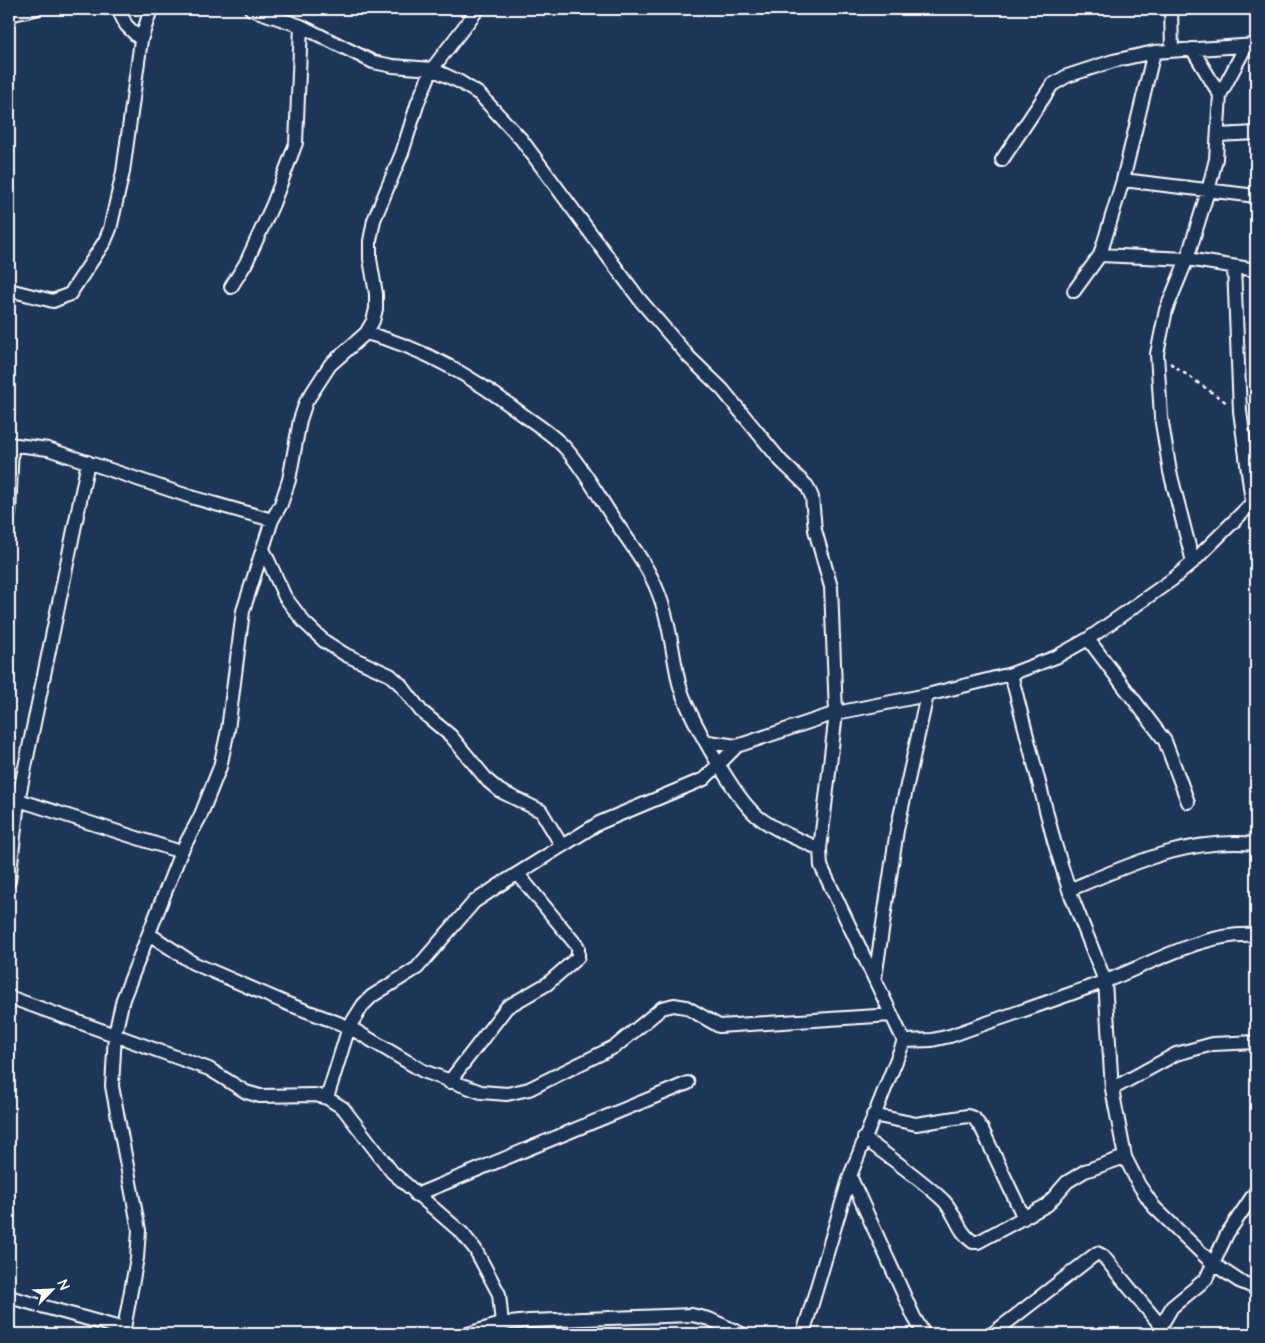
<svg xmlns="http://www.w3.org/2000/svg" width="1265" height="1343" viewBox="0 0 1265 1343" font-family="'Architects Daughter',sans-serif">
<rect width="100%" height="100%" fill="#1d3557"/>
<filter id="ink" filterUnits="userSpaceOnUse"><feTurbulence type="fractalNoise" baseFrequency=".02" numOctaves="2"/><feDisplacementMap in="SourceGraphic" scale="10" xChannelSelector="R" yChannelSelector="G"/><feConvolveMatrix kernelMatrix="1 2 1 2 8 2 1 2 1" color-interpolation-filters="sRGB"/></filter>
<g filter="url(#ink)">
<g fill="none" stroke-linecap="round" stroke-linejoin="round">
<defs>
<path id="minor" d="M 118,9 L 126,25 L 141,40
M 251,9 L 301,26 L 373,62 L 393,66 L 432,69 L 460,82 L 479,94 L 521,139 L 640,300 L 689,357 L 722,389 L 781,461 L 807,486 L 812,497 L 815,530 L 831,587 L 836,713 L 820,849 L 821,866 L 904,1041 L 850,1176 L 803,1334
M 1171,9 L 1172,50
M 9,15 L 36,9
M 1192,49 L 1220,95
M 1218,135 L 1256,133
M 1002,160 L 1052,85 L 1067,76 L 1113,61 L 1154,52 L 1256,45
M 1123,180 L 1256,196
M 1100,255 L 1123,180 L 1154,52
M 1234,267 L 1240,411 L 1252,502
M 231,287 L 246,263 L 273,204 L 296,143 L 301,26
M 9,290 L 53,301 L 70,294 L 105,241 L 110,229 L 123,172 L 141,40 L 151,9
M 1074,291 L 1100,255 L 1187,259 L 1256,270
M 366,333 C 424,348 474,378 522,414 C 537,425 554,435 566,449 C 585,471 599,497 615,521 C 630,543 648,566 658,592 C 670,622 672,652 679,683 C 686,712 734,797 757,816 C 776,831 798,839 820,849
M 9,444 L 48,449 L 191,497 L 272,520
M 9,515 L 12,444
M 264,551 L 285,597 L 304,622 L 324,641 L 346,655 L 390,675 L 401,685 L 421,711 L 451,736 L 488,781 L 500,791 L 541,811 L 562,846
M 1193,562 L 1170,472 L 1161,417 L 1157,354 L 1166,310 L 1187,259 L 1208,191 L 1216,159 L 1220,95 L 1246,46
M 1088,639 L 1165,741 L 1188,802
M 1011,674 L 1054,841 L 1069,890 L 1105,981 L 1112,1089 L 1125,1157 L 1139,1185 L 1154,1207 L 1212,1263 L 1239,1281 L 1256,1288
M 708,742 L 737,746
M 9,797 L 181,852
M 9,881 L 18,801 L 88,462
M 1069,890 C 1131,864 1188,837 1256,844
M 149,934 L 193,963 L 288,1004 L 349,1027 L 423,1071 L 481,1092 L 507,1094 L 529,1089 L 616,1046 L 662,1008 L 674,1005 L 686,1007 L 719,1026 L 892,1015
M 875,978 L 897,830 L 927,695
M 9,997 L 209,1069 L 246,1092 L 260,1096 L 315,1095 L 327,1098 L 343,1108 L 392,1172 L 462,1233 L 475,1249 L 499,1294 L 503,1334
M 904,1041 L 932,1040 L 950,1036 C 1002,1017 1054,1001 1105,981 C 1152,964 1204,931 1256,935
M 449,1082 L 507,1007 L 547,984 L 578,957 L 578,947 L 518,874
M 1112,1089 L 1176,1054 L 1213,1044 L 1256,1042
M 327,1098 L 349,1027 L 363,1005 L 372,996 L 417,968 L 474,902 L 504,882 L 599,823 L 704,779 L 737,746 L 836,713 L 927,695 L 1011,674 L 1056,657 L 1088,639 L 1173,579 L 1193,562 L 1256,499
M 873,1115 L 916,1124 L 968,1116 L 974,1118 L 982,1129 L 1024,1218
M 864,1138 C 890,1158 920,1178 944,1201 C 956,1214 958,1232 973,1242 L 978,1242 L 1047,1205 L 1067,1182 L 1085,1171 L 1125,1157
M 850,1176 L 914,1317 L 924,1334
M 416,1195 L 688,1083
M 9,1297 L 124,1329
M 1160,1333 L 1161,1326 L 1172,1307 L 1206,1279 L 1227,1234 L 1256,1191
M 123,1334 L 137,1258 L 139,1230 L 112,1086 L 115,1034 L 123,999 L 181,852 L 200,817 L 220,767 L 228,730 L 243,611 L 272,520 L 281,504 L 289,480 L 300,420 L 306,402 L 330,365 L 366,333 L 373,321 L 376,309 L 376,294 L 370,259 L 370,241 L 374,220 L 402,153 L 418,102 L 432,69 L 478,9
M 468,1334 L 501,1324 L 529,1321 L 692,1315 L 709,1319 L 742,1334
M 992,1334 L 1097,1253 L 1103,1256 L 1161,1326"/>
</defs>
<use href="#minor" stroke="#fff" stroke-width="16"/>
<path stroke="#fff" stroke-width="2.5" stroke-dasharray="4 4" stroke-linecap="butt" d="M 1170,363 L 1227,403"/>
<use href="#minor" stroke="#1d3557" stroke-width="12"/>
</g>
</g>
<rect width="1265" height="1343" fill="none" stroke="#1d3557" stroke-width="30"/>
<rect x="15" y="15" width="1235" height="1313" fill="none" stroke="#fff" stroke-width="2" filter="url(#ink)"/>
<g transform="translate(52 1290) rotate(66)" stroke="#1d3557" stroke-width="4" paint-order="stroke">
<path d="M0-4L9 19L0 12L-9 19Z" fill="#ffffff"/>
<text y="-8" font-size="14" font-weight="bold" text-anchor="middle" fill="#ffffff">N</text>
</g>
</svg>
